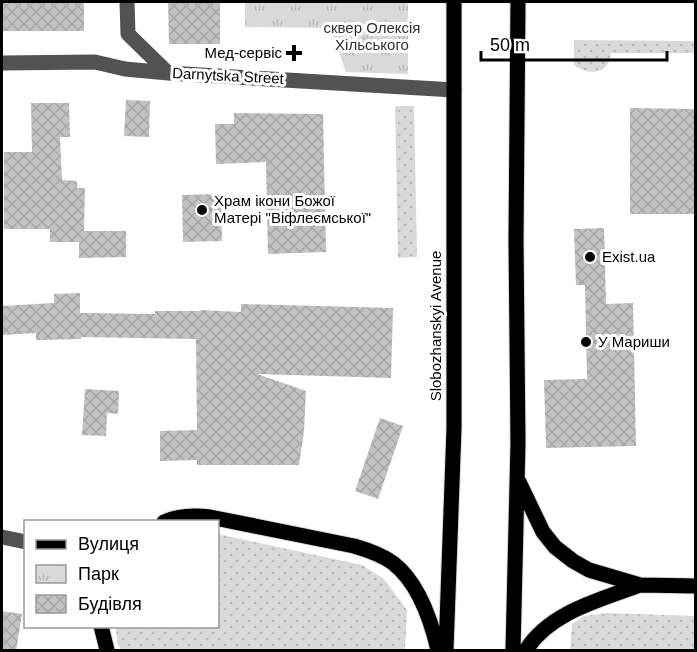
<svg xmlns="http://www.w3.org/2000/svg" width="697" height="652" viewBox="0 0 697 652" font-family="Arial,sans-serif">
<defs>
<pattern id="grass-dots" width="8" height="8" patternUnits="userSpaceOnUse" patternTransform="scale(1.5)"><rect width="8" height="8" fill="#d9d9d9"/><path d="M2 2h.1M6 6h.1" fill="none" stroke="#b8b8b8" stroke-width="1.8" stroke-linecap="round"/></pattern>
<pattern id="park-tufts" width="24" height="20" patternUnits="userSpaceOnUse" patternTransform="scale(1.5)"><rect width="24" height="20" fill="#d9d9d9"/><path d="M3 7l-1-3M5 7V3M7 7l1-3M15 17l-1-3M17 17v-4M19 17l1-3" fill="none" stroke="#b8b8b8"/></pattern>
<pattern id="building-cross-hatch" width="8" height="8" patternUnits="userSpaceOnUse" patternTransform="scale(1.5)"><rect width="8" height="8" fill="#c2c2c2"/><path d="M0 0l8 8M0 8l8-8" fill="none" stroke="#a5a5a5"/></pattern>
</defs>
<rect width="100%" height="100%" fill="#fff"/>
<path fill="url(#grass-dots)" d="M 574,40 L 695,41 L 695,53 L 611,53 C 609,75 589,76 574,65 Z
M 395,106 L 414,106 L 417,257 L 398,258 Z
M 218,534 L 362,565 L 384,579 L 407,610 L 405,650 L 121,650 L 117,642 L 116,627 L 218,626 Z
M 607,613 L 695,616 L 695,650 L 570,650 L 572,624 L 584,616 Z"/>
<path fill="url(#park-tufts)" d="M 245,2 L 408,2 L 408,74 L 346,72 L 330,28 L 245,27 Z"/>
<path fill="url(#building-cross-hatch)" d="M 2,2 L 84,2 L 84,31 L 2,31 Z
M 168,2 L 220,2 L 220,44 L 169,44 Z
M 126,100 L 150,101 L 149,137 L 124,136 Z
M 31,103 L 69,103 L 70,137 L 60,137 L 62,180 L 77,181 L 77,188 L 85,188 L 84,231 L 126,231 L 126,257 L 79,258 L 79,242 L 50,242 L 50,229 L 4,229 L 4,152 L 32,152 Z
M 630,108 L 696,109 L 696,214 L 630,214 Z
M 234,113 L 323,114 L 326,252 L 268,254 L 266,162 L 216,164 L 215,124 L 234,124 Z
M 221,194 L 222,241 L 183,242 L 182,195 Z
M 604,228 L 606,304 L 633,303 L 636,446 L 546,448 L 544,380 L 587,379 L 585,285 L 576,285 L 574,229 Z
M 80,293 L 80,313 L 155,314 L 155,311 L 201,311 L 201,310 L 241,312 L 241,304 L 393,308 L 391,378 L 257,374 L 306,391 L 304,431 L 299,465 L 197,465 L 197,460 L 160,461 L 160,431 L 197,430 L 196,339 L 81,337 L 81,339 L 36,340 L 36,333 L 2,335 L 2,306 L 54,303 L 54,294 Z
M 85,389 L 119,391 L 118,414 L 107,413 L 106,436 L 82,435 Z
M 380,418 L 403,426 L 378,499 L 355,491 Z
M 2,611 L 22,614 L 16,651 L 2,651 Z"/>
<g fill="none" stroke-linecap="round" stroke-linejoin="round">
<defs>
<path id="major" d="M 519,482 L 543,532 L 555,547 L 573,561 L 589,570 L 640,585 L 696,586
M 164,522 C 179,515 194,515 210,517 L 354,546 C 368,550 382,555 393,563 C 419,583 431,620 438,650
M 101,626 L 107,650
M 446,650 L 454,428 L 454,2
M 513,650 L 518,443 L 516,239 L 518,2
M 526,650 C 550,612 600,600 640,585"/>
</defs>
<use href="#major" stroke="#dbdbdb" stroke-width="17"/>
<path stroke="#525252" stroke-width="15" d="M 127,2 L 128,34 L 168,73
M 2,63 L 95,62 L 125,69 L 168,73 L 454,90
M 2,537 L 26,542"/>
<use href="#major" stroke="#000" stroke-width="15"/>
</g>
<g fill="#000" stroke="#fff" stroke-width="2">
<path d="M291 44h6v6h6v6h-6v6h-6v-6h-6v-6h6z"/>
<circle cx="202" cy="210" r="6"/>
<circle cx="590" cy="257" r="6"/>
<circle cx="586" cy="342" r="6"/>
</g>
<g text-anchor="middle" stroke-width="6" stroke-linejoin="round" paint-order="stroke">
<g font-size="15" fill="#303030" stroke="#fff">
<text x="372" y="33">сквер Олексія<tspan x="372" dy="17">Хільського</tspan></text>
</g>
<g font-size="15" fill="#000" stroke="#fff" text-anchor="start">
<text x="282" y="58" text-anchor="end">Мед-сервіс</text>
<text x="214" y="206">Храм ікони Божої<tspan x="214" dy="17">Матері "Віфлеємської"</tspan></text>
<text x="602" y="262">Exist.ua</text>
<text x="598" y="347">У Мариши</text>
</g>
<g font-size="15" fill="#000" stroke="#fff">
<text transform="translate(228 76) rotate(3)" y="5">Darnytska Street</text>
<text transform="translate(436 326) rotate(-90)" y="5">Slobozhanskyi Avenue</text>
</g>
</g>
<rect width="697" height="652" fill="none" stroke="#000000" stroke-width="6"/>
<rect x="24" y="520" width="195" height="108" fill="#ffffff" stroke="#999999" stroke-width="1.5"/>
<rect x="36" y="540" width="30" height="9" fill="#000000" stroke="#999999" stroke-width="1.5"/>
<text x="78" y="550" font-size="18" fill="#000000">Вулиця</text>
<rect x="36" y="565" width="30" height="18" fill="url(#park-tufts)" stroke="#999999" stroke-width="1.5"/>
<text x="78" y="580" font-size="18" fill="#000000">Парк</text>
<rect x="36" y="595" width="30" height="18" fill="url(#building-cross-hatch)" stroke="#999999" stroke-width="1.5"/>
<text x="78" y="610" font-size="18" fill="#000000">Будівля</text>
<path d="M481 51v9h186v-9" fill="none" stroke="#000000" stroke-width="3"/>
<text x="490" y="51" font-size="18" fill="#000000" stroke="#ffffff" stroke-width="4.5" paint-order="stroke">50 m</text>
</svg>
